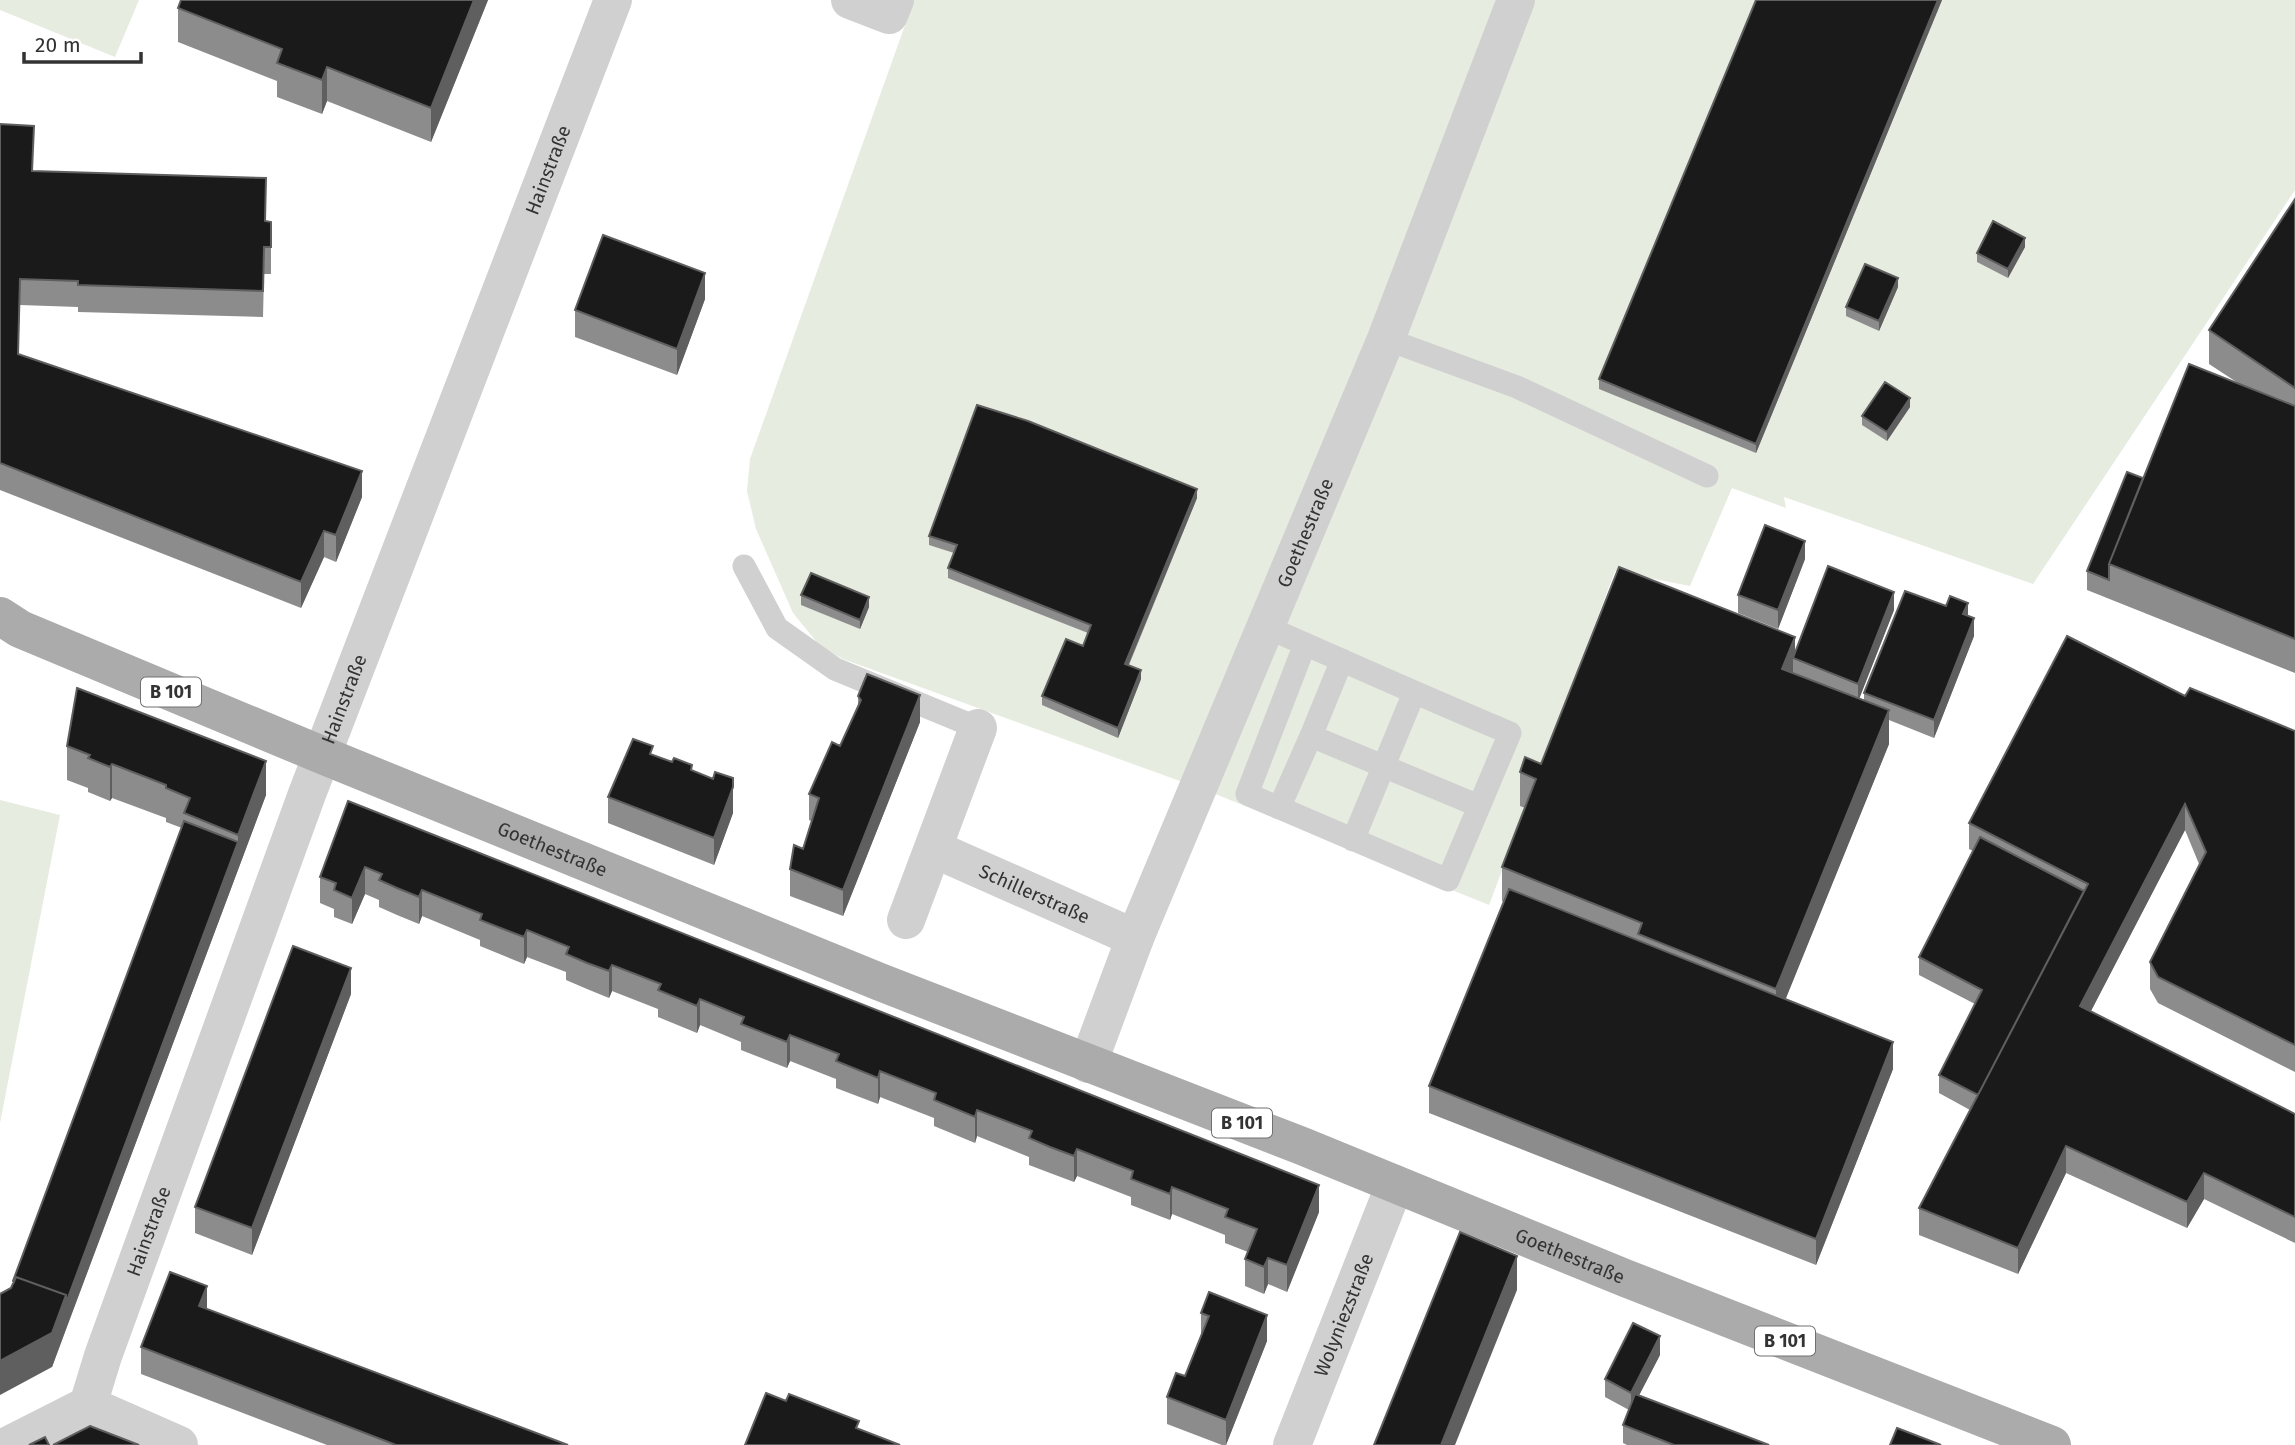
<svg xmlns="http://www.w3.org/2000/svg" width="2295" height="1445" viewBox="0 0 2295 1445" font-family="'Fira Sans',sans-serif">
<rect width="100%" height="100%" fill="#fff"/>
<path fill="#e6ecdf" d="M 0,0 L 139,0 L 115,57 L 0,10 Z
M 914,0 L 2295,0 L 2295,190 L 2033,584 L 1784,497 L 1786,508 L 1732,488 L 1690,586 L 1615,571 L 1489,905 L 1213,793 L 843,659 L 820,646 L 793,613 L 756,529 L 747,491 L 750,459 Z
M 0,800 L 60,815 L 0,1123 Z"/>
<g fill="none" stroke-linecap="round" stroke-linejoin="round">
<path stroke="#d0d0d0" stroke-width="23" d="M 1386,339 L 1517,387 L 1707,476
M 744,566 L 777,628 L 835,669 L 978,728
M 1264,626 C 1346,662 1428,699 1510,733 L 1448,880 L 1247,794 L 1305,644
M 1342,660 L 1311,736 L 1479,806
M 1279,808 L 1311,736
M 1353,840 L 1414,693"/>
<g stroke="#d0d0d0" stroke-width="38">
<path d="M 850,0 L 889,15 L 895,0"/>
<path id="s1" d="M 934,849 L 1135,938"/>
<path d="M 906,920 L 978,728"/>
<path id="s2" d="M 1088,1064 L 1135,938 L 1386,339 L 1516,0"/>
<path id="s3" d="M 88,1405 L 103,1356 L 307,794 L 613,0"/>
<path d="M 9,1445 L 88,1405 L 179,1445"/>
<path id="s4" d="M 1292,1445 L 1395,1184"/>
</g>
<path stroke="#ababab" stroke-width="38" id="s5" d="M 0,616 L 20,629 L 322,755 L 880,982 L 1302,1146 L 1625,1278 L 2052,1445"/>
</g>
<path fill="#8c8c8c" d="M 181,0 L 488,0 L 431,142 L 327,101 L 322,114 L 277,97 L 277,81 L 178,42 L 178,8 Z
M 1942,0 L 1756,453 L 1599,389 L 1599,379 Z
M 0,124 L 33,171 L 271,222 L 271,274 L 264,274 L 263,317 L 78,312 L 78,307 L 20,305 L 18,354 L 362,497 L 336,562 L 324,557 L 301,608 L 0,490 Z
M 2295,199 L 2295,673 L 2087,590 L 2087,571 L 2143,478 L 2238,383 L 2209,364 L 2209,330 Z
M 2025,247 L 2008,278 L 1977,262 L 1977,253 Z
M 1898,287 L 1879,331 L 1846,316 L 1846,307 Z
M 705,299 L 677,375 L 575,337 L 575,310 Z
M 1910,407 L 1887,441 L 1862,425 L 1862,416 Z
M 1197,498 L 1129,665 L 1141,679 L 1118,738 L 1042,705 L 1042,696 L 1083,646 L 1088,633 L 948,578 L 948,568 L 954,553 L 929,545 L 929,536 Z
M 1805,559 L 1778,629 L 1738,613 L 1738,595 Z
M 801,595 L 869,607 L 860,629 L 801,605 Z
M 1894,610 L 1859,698 L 1864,700 L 1864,693 L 1968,615 L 1974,636 L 1934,738 L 1889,720 L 1889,744 L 1785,999 L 1893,1069 L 1816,1265 L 1429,1113 L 1429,1086 L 1503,902 L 1502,901 L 1502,867 L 1525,808 L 1520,806 L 1520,772 Z
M 858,696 L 920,722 L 843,916 L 790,896 L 790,869 L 803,849 L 811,821 L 809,820 L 809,794 L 840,746 L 858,707 Z
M 2185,696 L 2295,731 L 2295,1072 L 2158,1003 L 2150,989 L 2150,962 L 2199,864 L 2185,830 L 2091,1011 L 2295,1114 L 2295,1243 L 2204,1199 L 2187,1228 L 2066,1173 L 2018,1274 L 1919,1235 L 1919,1208 L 1970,1110 L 1939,1093 L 1939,1075 L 1975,1004 L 1919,975 L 1919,957 L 1973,851 L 1969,849 L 1969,823 Z
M 67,746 L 266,795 L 52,1367 L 11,1288 L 13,1281 L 182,828 L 166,822 L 166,818 L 112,798 L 110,801 L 88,792 L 88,788 L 67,780 Z
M 653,755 L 692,770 L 733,813 L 714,865 L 608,823 L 608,797 Z
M 348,801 L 1319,1212 L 1287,1292 L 1268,1284 L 1264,1294 L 1245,1286 L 1245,1259 L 1248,1252 L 1225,1243 L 1225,1235 L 1172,1214 L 1170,1220 L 1131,1205 L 1131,1197 L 1077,1176 L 1074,1182 L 1050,1173 L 1029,1165 L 1029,1157 L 977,1136 L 975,1143 L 934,1126 L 934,1118 L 880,1097 L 878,1104 L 836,1088 L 836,1079 L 790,1061 L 787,1068 L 741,1050 L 741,1042 L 700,1025 L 697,1033 L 658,1017 L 658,1009 L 612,991 L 609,998 L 587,989 L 566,980 L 566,972 L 527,957 L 524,964 L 480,946 L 480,940 L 422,916 L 419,924 L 397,915 L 379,907 L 379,900 L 365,894 L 352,924 L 334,917 L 334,909 L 320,903 L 320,877 Z
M 351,994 L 252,1255 L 195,1233 L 195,1207 Z
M 207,1309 L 568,1445 L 327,1445 L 141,1374 L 141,1347 Z
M 1201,1313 L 1267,1341 L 1226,1445 L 1222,1445 L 1167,1424 L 1167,1397 L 1185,1376 L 1201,1337 Z
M 1660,1355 L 1639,1395 L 1769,1445 L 1627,1445 L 1623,1443 L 1623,1425 L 1629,1410 L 1605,1397 L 1605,1379 Z"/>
<path fill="#5f5f5f" d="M 474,0 L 488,0 L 431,142 L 431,108 Z
M 1938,0 L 1942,0 L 1756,453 L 1756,444 Z
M 327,67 L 327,101 L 322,114 L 322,80 Z
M 2025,238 L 2025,247 L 2008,278 L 2008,269 Z
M 705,273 L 705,299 L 677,375 L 677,349 Z
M 1898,278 L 1898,287 L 1879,331 L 1879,321 Z
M 1910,398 L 1910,407 L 1887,441 L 1887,432 Z
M 362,471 L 362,497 L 336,562 L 336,535 Z
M 1197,489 L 1197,498 L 1125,673 L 1125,664 Z
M 324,531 L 324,557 L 301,608 L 301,582 Z
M 1805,541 L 1805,559 L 1778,629 L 1778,610 Z
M 1894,592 L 1894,610 L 1858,702 L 1858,684 Z
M 869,597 L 869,607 L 860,629 L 860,620 Z
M 1968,603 L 1968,621 L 1963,614 Z
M 1974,618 L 1974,636 L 1934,738 L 1934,720 Z
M 1795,637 L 1795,659 L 1793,658 L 1793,676 L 1782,669 Z
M 1141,670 L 1141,679 L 1118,738 L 1118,728 Z
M 920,695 L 920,722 L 843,916 L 843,890 Z
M 1889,710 L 1889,744 L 1776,1023 L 1776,989 Z
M 266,761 L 266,795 L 66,1329 L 66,1303 L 238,842 L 238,835 Z
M 112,764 L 112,798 L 110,801 L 110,767 Z
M 733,787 L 733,813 L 714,865 L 714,838 Z
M 2185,804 L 2185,830 L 2080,1032 L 2080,1006 Z
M 365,867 L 365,894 L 352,924 L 352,898 Z
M 422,890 L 422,916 L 419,924 L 419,897 Z
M 527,930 L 527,957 L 524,964 L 524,937 Z
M 612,965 L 612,991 L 609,998 L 609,971 Z
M 351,968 L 351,994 L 252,1255 L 252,1228 Z
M 700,999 L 700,1025 L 697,1033 L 697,1006 Z
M 790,1035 L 790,1061 L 787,1068 L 787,1042 Z
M 1893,1042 L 1893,1069 L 1816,1265 L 1816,1239 Z
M 880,1071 L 880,1097 L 878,1104 L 878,1078 Z
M 977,1110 L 977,1136 L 975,1143 L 975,1117 Z
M 2066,1146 L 2066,1173 L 2018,1274 L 2018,1248 Z
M 1077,1149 L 1077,1176 L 1074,1182 L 1074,1156 Z
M 2204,1173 L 2204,1199 L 2187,1228 L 2187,1202 Z
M 1319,1185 L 1319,1212 L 1287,1292 L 1287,1265 Z
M 1172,1187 L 1172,1214 L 1170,1220 L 1170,1194 Z
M 1517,1256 L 1517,1290 L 1455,1445 L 1441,1445 Z
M 1268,1258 L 1268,1284 L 1264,1294 L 1264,1267 Z
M 207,1286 L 207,1313 L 199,1306 Z
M 66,1295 L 66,1329 L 52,1367 L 0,1395 L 0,1361 Z
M 1267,1315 L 1267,1341 L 1226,1445 L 1226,1420 Z
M 1660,1336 L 1660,1355 L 1631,1411 L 1631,1393 Z"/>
<path fill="#1a1a1a" stroke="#5f5f5f" stroke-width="2" d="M 181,0 L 474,0 L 431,108 L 327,67 L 322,80 L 277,63 L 282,49 L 178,8 Z
M 1756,0 L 1938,0 L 1756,444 L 1599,379 Z
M 0,124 L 34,126 L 32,171 L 266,178 L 265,221 L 271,222 L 271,247 L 264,247 L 263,291 L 78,285 L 78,281 L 20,279 L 18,354 L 362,471 L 336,535 L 324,531 L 301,582 L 0,463 Z
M 2295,199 L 2295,388 L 2209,330 Z
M 1993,221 L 2025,238 L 2008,269 L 1977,253 Z
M 603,235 L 705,273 L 677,349 L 575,310 Z
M 1865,264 L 1898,278 L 1879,321 L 1846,307 Z
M 2189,364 L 2295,406 L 2295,639 L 2109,564 Z
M 1885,382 L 1910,398 L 1887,432 L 1862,416 Z
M 977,405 L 1028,421 L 1197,489 L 1125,664 L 1141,670 L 1118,728 L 1042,696 L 1066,639 L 1083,646 L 1091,625 L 948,568 L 957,545 L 929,536 Z
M 2127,472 L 2143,478 L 2109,564 L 2109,580 L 2087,571 Z
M 1765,525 L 1805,541 L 1778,610 L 1738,595 Z
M 1828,566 L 1894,592 L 1858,684 L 1793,658 Z
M 1619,567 L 1795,637 L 1782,669 L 1889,710 L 1776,989 L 1638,934 L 1642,923 L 1502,867 L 1536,779 L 1520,772 L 1525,757 L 1541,764 Z
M 811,573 L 869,597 L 860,620 L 801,595 Z
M 1905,591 L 1946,606 L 1950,596 L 1968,603 L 1963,614 L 1974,618 L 1934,720 L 1864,693 Z
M 2067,636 L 2185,696 L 2190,688 L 2295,731 L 2295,1045 L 2158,977 L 2150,962 L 2206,852 L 2185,804 L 2080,1006 L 2295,1114 L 2295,1217 L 2204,1173 L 2187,1202 L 2066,1146 L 2018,1248 L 1919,1208 L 2088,884 L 1969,823 Z
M 867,674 L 920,695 L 843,890 L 790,869 L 794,845 L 803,849 L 819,798 L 809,794 L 832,742 L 840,746 L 861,700 L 858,696 Z
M 77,688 L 266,761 L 238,835 L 184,813 L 190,798 L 166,788 L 166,785 L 112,764 L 110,767 L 88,758 L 90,755 L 67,746 Z
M 633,739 L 653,746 L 650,754 L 672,762 L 674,758 L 692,765 L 691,770 L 713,779 L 715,772 L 733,778 L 733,787 L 714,838 L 608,797 Z
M 348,801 L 1319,1185 L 1287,1265 L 1268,1258 L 1264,1267 L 1245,1259 L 1257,1229 L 1225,1217 L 1228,1209 L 1172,1187 L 1170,1194 L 1131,1179 L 1133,1171 L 1077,1149 L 1074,1156 L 1050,1147 L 1029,1138 L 1032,1131 L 977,1110 L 975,1117 L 934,1100 L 936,1093 L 880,1071 L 878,1078 L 836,1061 L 839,1054 L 790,1035 L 787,1042 L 741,1024 L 744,1017 L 700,999 L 697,1006 L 658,990 L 661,984 L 612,965 L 609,971 L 587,963 L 566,954 L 569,947 L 527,930 L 524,937 L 480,920 L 482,914 L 422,890 L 419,897 L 397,888 L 379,880 L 382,874 L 365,867 L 352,898 L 334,890 L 336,883 L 320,877 Z
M 184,821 L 238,842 L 66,1303 L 66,1295 L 16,1277 L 14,1282 L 13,1281 Z
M 1980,837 L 2084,891 L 1978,1095 L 1939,1075 L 1982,990 L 1919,957 Z
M 1509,889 L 1893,1042 L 1816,1239 L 1429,1086 Z
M 293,946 L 351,968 L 252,1228 L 195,1207 Z
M 1460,1232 L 1517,1256 L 1441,1445 L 1374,1445 Z
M 170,1272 L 207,1286 L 199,1306 L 568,1445 L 396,1445 L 141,1347 Z
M 16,1277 L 66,1295 L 52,1333 L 0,1361 L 0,1294 L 11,1288 Z
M 1209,1292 L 1267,1315 L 1226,1420 L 1167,1397 L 1176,1373 L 1185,1376 L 1209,1316 L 1201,1313 Z
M 1633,1323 L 1660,1336 L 1631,1393 L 1605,1379 Z
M 766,1393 L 786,1401 L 789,1394 L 859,1421 L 856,1428 L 900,1445 L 745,1445 Z
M 1635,1394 L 1769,1445 L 1674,1445 L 1623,1425 Z
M 90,1426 L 139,1445 L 53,1445 Z
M 1897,1428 L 1941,1445 L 1890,1445 Z
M 45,1437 L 49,1445 L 29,1445 Z"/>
<g text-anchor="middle" stroke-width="7" stroke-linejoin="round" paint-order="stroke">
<g fill="#fff" stroke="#707070" stroke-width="2">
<rect x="141" y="677.5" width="60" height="29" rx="5"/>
<rect x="1212" y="1108.5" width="60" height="29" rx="5"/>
<rect x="1755" y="1326.5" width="60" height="29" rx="5"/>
</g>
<g font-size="18" font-weight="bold" fill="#333">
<text x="171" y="698">B 101</text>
<text x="1242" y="1129">B 101</text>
<text x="1785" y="1347">B 101</text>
</g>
<g font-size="19" fill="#333" stroke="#fff">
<text dy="7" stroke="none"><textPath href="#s3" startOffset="1318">Hainstraße</textPath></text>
<text dy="7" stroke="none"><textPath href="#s2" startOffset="574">Goethestraße</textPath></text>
<text dy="7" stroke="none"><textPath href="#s3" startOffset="751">Hainstraße</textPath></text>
<text dy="7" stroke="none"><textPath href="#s5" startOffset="600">Goethestraße</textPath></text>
<text dy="7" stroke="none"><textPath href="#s1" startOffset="110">Schillerstraße</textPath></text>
<text dy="7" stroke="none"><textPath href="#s3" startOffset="184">Hainstraße</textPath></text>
<text dy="7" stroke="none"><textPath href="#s5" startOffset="1696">Goethestraße</textPath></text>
<text dy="7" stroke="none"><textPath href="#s4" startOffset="140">Wolyniezstraße</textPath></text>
</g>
</g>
<path d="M24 52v10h117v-10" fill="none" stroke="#333333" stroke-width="3.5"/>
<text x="35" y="52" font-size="21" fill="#333333" stroke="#ffffff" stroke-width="5" paint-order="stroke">20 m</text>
</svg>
